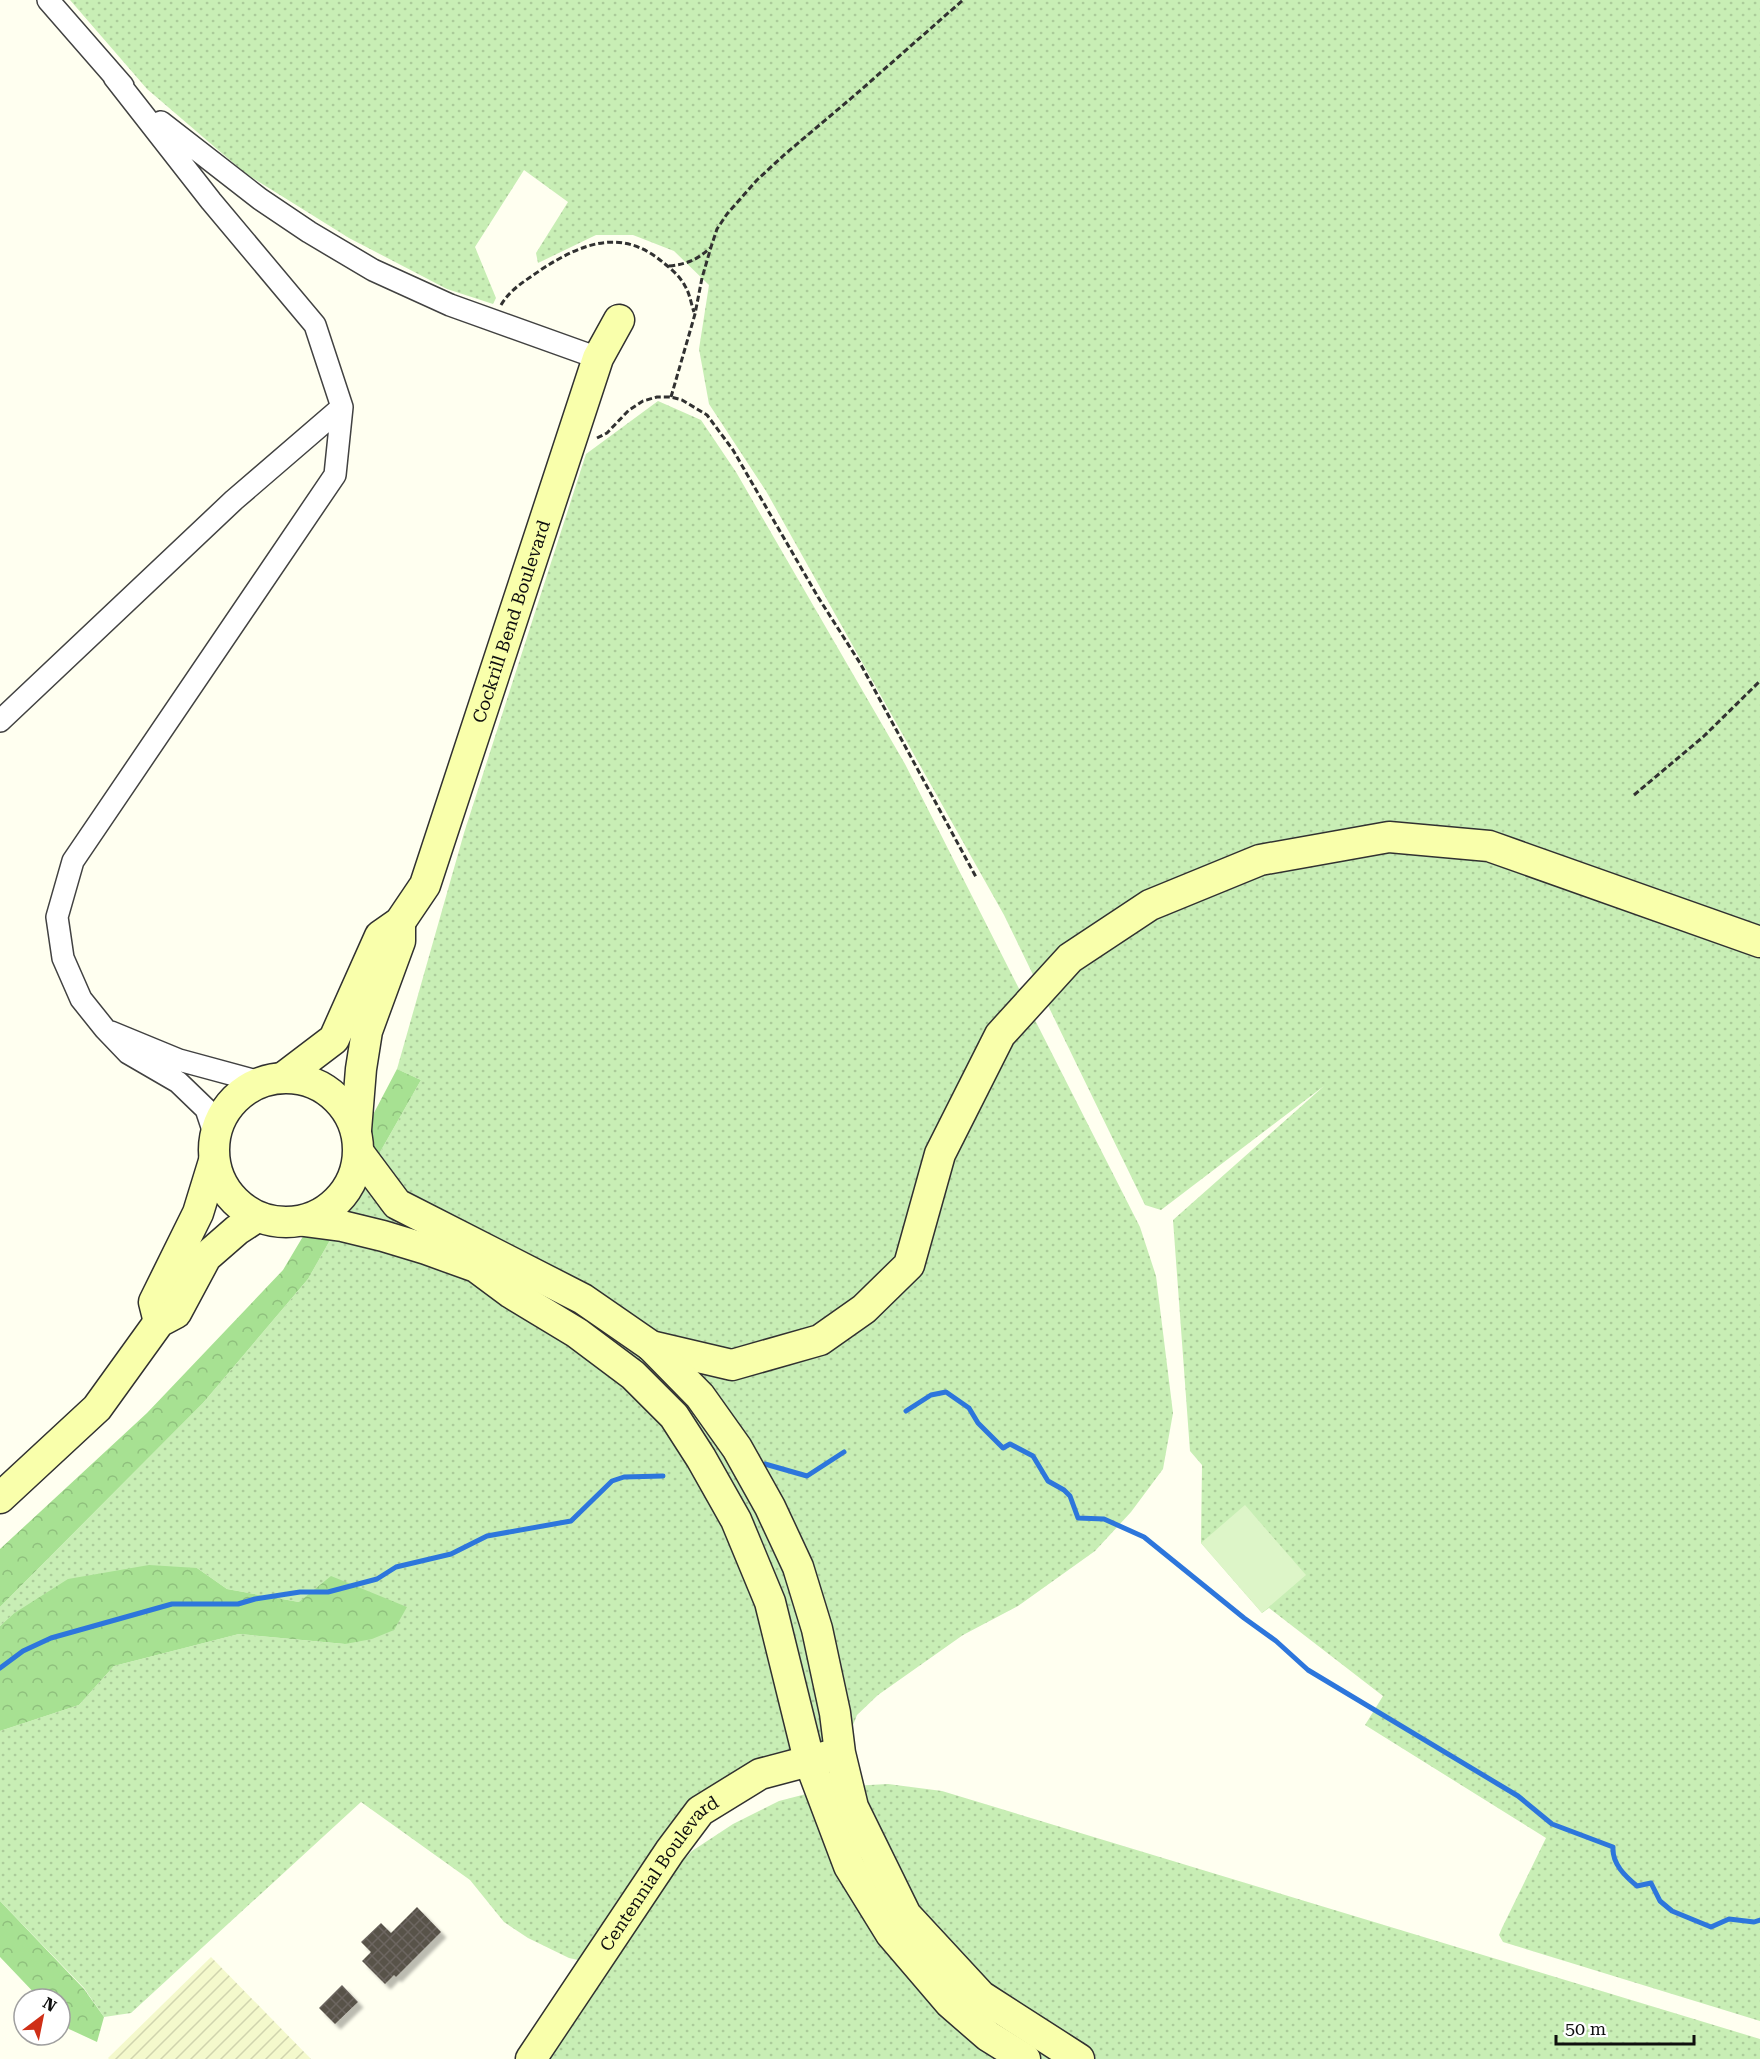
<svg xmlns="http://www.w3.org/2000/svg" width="1760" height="2059" viewBox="0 0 1760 2059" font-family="'Roboto Serif',serif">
<defs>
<pattern id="farmland-furrows" width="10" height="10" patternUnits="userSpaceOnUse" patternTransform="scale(1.5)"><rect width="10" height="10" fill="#f4f9cc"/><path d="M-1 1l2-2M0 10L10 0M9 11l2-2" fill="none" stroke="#d0d4ae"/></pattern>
<pattern id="green-dots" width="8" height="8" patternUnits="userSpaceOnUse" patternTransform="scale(1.5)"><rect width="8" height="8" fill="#c8eeb5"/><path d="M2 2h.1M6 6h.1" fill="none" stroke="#abcb9a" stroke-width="1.8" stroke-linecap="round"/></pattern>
<pattern id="forest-crowns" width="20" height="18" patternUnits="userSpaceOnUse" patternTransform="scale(1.5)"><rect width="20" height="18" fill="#a7e192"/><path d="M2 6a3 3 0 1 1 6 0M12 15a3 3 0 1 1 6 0" fill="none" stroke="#8fc07d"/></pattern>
<pattern id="building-cross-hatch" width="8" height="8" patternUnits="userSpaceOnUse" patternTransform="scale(1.5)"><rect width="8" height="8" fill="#59524a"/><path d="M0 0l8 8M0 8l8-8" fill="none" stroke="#6c6660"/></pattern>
<filter id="shadow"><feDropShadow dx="5.5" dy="5.5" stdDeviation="1.5" flood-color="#0004"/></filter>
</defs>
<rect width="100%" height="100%" fill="#fffff0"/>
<path fill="url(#farmland-furrows)" d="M 211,1957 L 311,2059 L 109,2059 L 108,2058 Z"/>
<path fill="url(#green-dots)" d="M 70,0 L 1760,0 L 1760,2021 L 1503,1942 L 1499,1935 L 1502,1928 L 1546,1838 L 1365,1725 L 1383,1696 L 1269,1608 L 1262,1613 L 1201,1543 L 1202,1465 L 1190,1451 L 1173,1220 L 1324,1086 L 1161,1210 L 1145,1205 L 1004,915 L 766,491 L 709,404 L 699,349 L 709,285 L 674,251 L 633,235 L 596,235 L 538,263 L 536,253 L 568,202 L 524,170 L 475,247 L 496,298 L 493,304 L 447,289 L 349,238 L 245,173 L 147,89 Z
M 658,401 L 701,420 L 736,472 L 905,764 L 1140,1227 L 1156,1276 L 1173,1413 L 1163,1469 L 1131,1512 L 1095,1551 L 1018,1606 L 963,1635 L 878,1695 L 857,1715 L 848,1738 L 738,1798 L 700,1821 L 588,1954 L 578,1960 L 569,1958 L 528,1938 L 504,1922 L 470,1880 L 361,1802 L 131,2013 L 104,2017 L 84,1988 L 0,1901 L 0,1731 L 79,1705 L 114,1666 L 239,1634 L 345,1644 L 299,1602 L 227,1589 L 197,1568 L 13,1614 L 0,1626 L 0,1607 L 203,1403 L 308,1279 L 421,1080 L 397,1069 L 464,833 L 586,454 Z
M 888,1784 L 942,1791 L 1760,2039 L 1760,2059 L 543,2059 L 663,1881 L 692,1851 L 733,1824 L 779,1801 L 833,1787 Z"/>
<path fill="url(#forest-crowns)" d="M 397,1069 L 421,1080 L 308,1279 L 203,1403 L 0,1607 L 0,1549 L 147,1413 L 283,1270 L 355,1149 Z
M 149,1565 L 197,1568 L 227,1589 L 299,1602 L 331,1576 L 407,1607 L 394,1630 L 372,1639 L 345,1644 L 239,1634 L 114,1666 L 79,1705 L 0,1731 L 0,1626 L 13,1614 L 68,1579 Z
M 0,1901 L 84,1989 L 104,2017 L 97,2042 L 69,2029 L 60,2019 L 60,1999 L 40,1999 L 0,1957 Z"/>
<path fill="#ddf5c8" d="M 1245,1505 L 1306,1575 L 1262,1613 L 1201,1543 Z"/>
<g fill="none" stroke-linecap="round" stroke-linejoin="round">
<path stroke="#2d76dc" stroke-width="5" d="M 906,1411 L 931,1395 L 946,1392 L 969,1408 L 978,1423 L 1003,1448 L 1010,1444 L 1033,1456 L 1048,1481 L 1064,1490 L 1070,1496 L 1078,1518 L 1104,1519 L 1144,1537 L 1244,1618 L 1276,1641 L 1308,1670 L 1518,1796 L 1552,1824 L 1613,1847 C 1612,1864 1625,1876 1637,1886 L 1651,1883 L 1660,1901 L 1672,1911 L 1711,1927 L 1729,1919 L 1754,1922 L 1760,1920
M 765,1464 L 807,1476 L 844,1452
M 0,1668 L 23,1651 L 51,1638 L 172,1604 L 238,1604 L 255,1599 L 300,1592 L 328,1592 L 377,1579 L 396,1567 L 451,1554 L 487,1536 L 571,1521 L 612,1481 L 624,1477 L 663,1476"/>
</g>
<path fill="url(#building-cross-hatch)" filter="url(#shadow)" d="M 417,1907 L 441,1932 L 396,1977 L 394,1975 L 385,1984 L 362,1961 L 371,1952 L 361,1942 L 381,1923 L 391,1933 Z
M 342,1985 L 358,2002 L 335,2024 L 319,2008 Z"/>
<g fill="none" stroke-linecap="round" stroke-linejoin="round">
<defs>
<path id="street" d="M 48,0 L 123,86
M 114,77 L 211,201 L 315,325 L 342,407 L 335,475 L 73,861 L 57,917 L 63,958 L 81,999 L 105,1029 L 128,1053 L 178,1082 L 206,1109 L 215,1136
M 161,122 L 260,199 L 309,232 L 373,270 L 450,305 L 598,358
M 0,721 L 234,500 L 342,407
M 111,1032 L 179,1060 L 260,1082"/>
<g id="secondary">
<path id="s1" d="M 284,1077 L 334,1039 L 380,936 L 400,922 L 425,885 L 598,358 L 619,320"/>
<circle cx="286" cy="1150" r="72"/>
<path d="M 356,1130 L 361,1069 L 367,1031 L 400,941 L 400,922"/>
<path d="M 359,1153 L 397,1204 L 583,1299 L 651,1346 L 732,1365 L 820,1340 L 864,1309 L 909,1265 L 940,1154 L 1000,1035 L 1070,958 L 1150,905 L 1260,860 L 1389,837 L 1489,846 L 1760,942"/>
<path d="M 304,1221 L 342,1226 L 383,1236 L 426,1249 L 476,1267 L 511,1293 L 577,1333 L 633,1375 L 674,1416 L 701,1458 L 736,1520 L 770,1602 L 809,1760 L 849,1866 L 891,1934 L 950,2003 L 988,2036 L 1025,2059"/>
<path d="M 159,1322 L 154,1302 L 198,1213 L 214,1161"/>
<path d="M 651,1346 L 700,1396 L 737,1448 L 770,1507 L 798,1567 L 817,1629 L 835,1713 L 840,1753 L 853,1807 L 906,1915 L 981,1996 L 1079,2059"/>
<path d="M 0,1498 L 97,1408 L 159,1322 L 176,1313 L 206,1257 L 237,1230 L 257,1217"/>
<path id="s2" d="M 531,2059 L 670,1851 L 700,1811 L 760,1774 L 828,1756"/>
</g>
</defs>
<use href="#street" stroke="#424242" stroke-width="24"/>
<use href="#secondary" stroke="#313131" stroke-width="33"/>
<path stroke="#313131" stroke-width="3" stroke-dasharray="6 3" stroke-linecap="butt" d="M 669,266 C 687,264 697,260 710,248
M 501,305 C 511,288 527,280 542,269 C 581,244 620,228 660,260 C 669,267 680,276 685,286 C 690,294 691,304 694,312
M 671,397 L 695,314 L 702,278 L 711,247 L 717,229 L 727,214 L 757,180 L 784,155 L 855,95 L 963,0
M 597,438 L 607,433 L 629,410 L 643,401 L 657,397 L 671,397 L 682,400 L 707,415 L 733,450 L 818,597 L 860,663 L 976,877
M 1634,795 L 1703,737 L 1760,681"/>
<use href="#street" stroke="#fff" stroke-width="21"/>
<use href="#secondary" stroke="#f9ffab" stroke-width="30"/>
</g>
<g text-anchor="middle" stroke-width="6" stroke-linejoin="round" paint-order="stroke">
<g font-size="18" fill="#0f0f0f" stroke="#fff">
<text dy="6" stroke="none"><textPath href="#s1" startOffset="522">Cockrill Bend Boulevard</textPath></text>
<text dy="6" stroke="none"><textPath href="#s2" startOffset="226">Centennial Boulevard</textPath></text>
</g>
</g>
<g transform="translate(42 2017) rotate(32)"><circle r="28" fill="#ffffff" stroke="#9f9f9f" stroke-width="1.5"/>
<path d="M0-4.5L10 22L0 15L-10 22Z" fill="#cf2f17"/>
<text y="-9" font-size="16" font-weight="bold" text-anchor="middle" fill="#0f0f0f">N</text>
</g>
<path d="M1556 2035v9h138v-9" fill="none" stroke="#0f0f0f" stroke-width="3"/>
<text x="1565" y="2035" font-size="18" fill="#0f0f0f" stroke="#ffffff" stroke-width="4.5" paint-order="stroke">50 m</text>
</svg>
